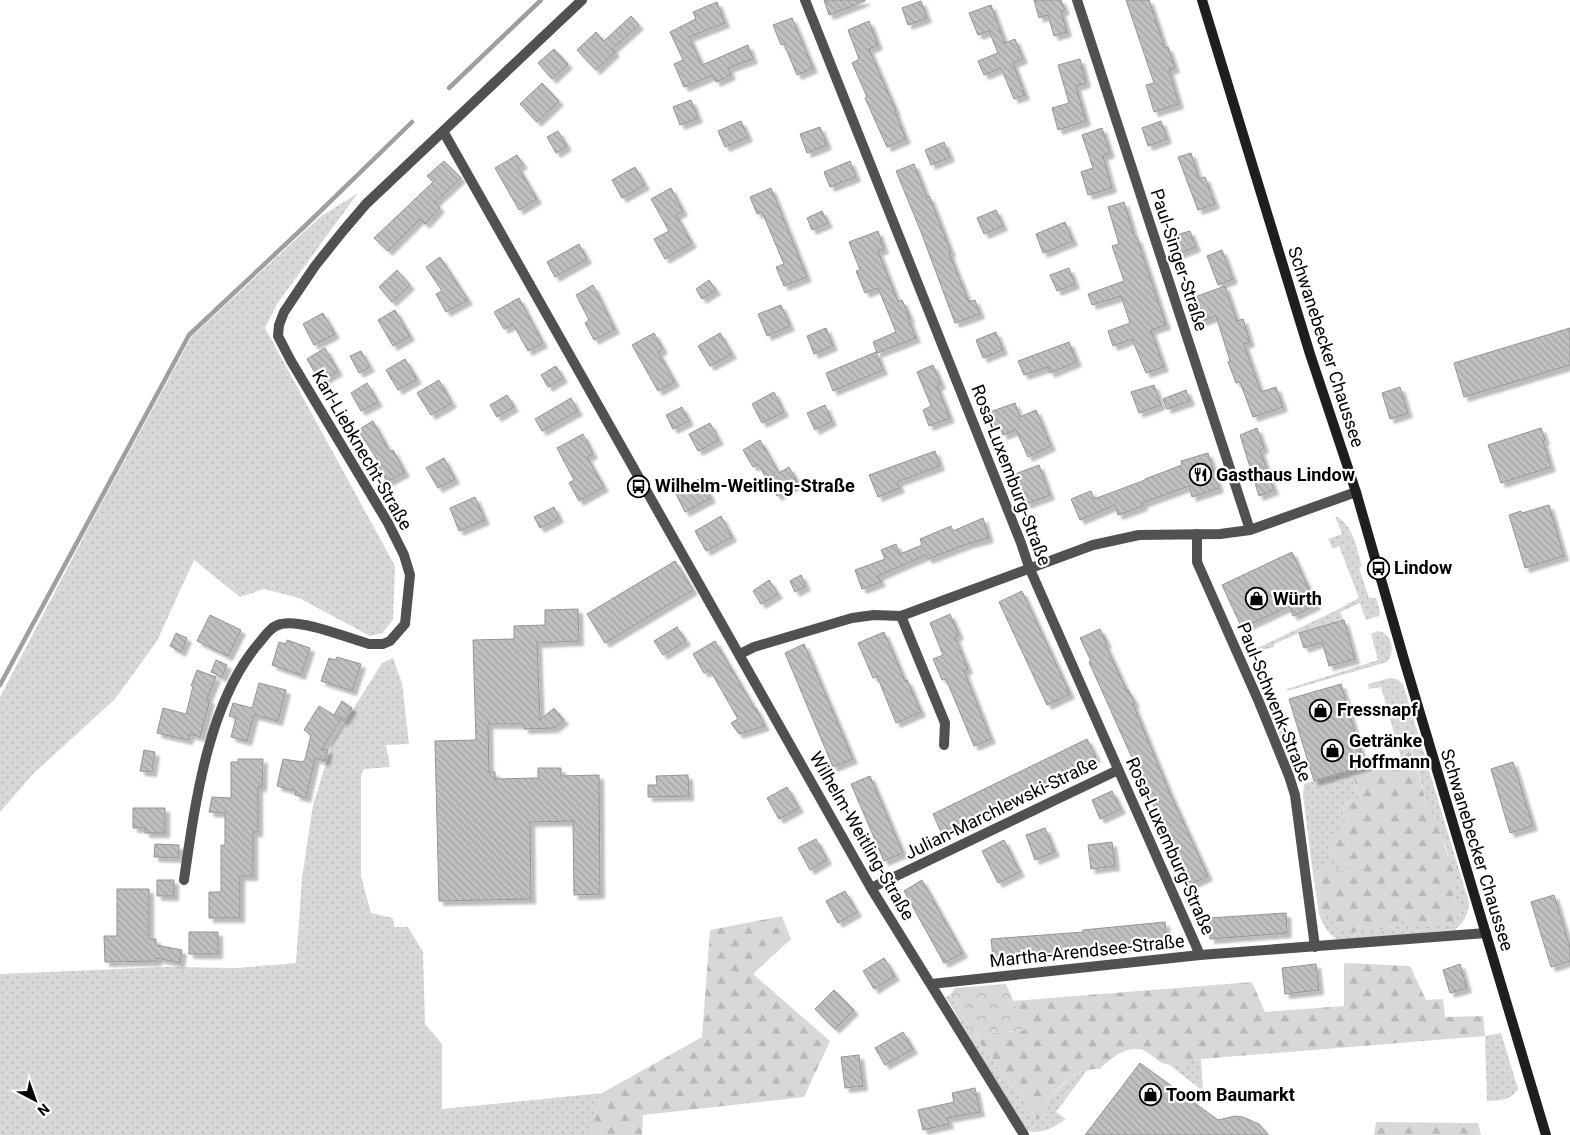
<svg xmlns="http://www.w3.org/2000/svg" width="1570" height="1135" viewBox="0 0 1570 1135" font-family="Roboto,sans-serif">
<defs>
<pattern id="grass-dots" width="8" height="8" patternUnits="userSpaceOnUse" patternTransform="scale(1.25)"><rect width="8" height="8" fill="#d8d8d8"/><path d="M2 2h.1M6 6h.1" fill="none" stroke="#b8b8b8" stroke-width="1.8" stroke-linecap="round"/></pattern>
<pattern id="forest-firs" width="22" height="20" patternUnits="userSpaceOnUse" patternTransform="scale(1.25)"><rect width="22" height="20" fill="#d8d8d8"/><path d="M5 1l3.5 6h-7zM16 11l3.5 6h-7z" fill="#b8b8b8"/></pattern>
<pattern id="park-crowns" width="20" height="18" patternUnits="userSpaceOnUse" patternTransform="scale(1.25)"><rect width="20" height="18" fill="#d8d8d8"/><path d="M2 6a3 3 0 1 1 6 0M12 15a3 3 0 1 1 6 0" fill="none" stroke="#b8b8b8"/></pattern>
<pattern id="building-back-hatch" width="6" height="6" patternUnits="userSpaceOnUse" patternTransform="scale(1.25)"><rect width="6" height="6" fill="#c0c0c0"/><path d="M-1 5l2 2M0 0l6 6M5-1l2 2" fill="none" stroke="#a3a3a3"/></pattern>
<filter id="shadow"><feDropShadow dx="4.5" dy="4.5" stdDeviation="1" flood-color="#0004"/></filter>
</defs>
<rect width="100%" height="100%" fill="#fff"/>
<path fill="url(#grass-dots)" d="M 358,193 L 277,304 L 265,328 L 395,566 L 393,620 L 382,633 L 370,636 L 299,598 L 264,589 L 240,597 L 194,560 L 157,641 L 115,699 L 33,774 L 0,812 L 0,697 L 94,517 L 192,336 L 320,217 Z
M 1335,516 C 1354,525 1356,547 1362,566 L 1359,568 L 1369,598 L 1376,598 L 1380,611 L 1379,616 L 1366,620 L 1360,603 L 1340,612 L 1344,620 L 1299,633 L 1274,644 L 1274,647 L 1245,654 L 1335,611 L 1359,598 L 1339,546 L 1333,549 L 1328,539 L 1342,534 Z
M 1378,631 C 1392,633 1396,652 1387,662 L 1287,691 L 1287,689 L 1378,660 L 1371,634 Z
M 393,658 L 402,683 L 409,744 L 386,745 L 390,767 L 364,769 L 361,776 L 361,876 L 371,913 L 393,918 L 394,927 L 408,927 L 423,952 L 425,1024 L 442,1044 L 442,1109 L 602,1093 L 589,1135 L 0,1135 L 0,974 L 166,967 L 237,968 L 296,963 L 302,878 L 313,805 L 333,741 L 382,663 Z
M 1390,678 L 1397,679 L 1403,684 L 1469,903 C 1468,915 1464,922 1455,930 L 1339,940 C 1327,934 1324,926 1319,914 L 1331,917 L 1335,923 L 1386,929 L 1406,916 L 1412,924 L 1450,924 L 1460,914 L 1452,890 L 1447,850 L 1427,805 L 1410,742 L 1401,758 L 1381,687 L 1369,689 L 1368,684 Z
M 1276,713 L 1279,716 L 1297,761 L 1297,763 L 1293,766 L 1270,714 Z
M 1352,770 L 1359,799 L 1344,804 L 1342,828 L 1329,851 L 1348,867 L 1347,874 L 1326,867 L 1313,874 L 1303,795 L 1304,784 Z
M 950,995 L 974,1035 L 1037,1120 L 1051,1111 L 1045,1102 L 1072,1076 L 1088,1069 L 1056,1112 L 1066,1119 C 1052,1129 1041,1135 1024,1130 L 946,997 Z
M 1501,1033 L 1518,1089 C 1510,1101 1501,1100 1487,1101 L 1485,1036 Z
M 1201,1059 L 1203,1091 L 1168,1064 Z"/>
<path fill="url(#forest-firs)" d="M 1409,741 L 1427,805 L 1436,822 L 1457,881 L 1452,890 L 1460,914 L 1450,924 L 1411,924 L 1406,916 L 1386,929 L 1351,932 L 1339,930 L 1331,917 L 1319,914 L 1313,874 L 1326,867 L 1347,873 L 1348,867 L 1329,851 L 1328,839 L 1342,828 L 1344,804 L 1359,799 L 1352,770 L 1400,758 Z
M 782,916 L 791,939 L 753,974 L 830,1041 L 804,1097 L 643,1115 L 642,1135 L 589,1135 L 602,1093 L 702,1037 L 710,930 Z
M 1344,963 L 1410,966 L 1426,1000 L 1443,999 L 1445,1017 L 1483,1016 L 1485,1036 L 1201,1059 C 1190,1061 1175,1066 1165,1064 C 1157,1062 1152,1054 1145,1051 C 1129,1043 1110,1059 1100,1069 C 1073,1068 1063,1085 1045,1102 L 1052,1111 L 1037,1120 L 974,1035 L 1025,1030 L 1013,1001 L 1252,982 L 1265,1012 L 1344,1006 Z
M 1376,1122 L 1478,1123 L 1481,1135 L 1374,1135 Z"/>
<path fill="url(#park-crowns)" d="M 1006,984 L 1026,1030 L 974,1035 L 950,995 L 955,988 Z"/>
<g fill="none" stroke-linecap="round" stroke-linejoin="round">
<path stroke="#9f9f9f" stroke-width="4.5" d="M 449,88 L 541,0
M 0,685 L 189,335 L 305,226 L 412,122"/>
</g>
<path fill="url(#building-back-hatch)" stroke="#959595" filter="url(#shadow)" d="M 824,0 L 865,0 L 865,1 L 829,15 Z
M 1034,0 L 1061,0 L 1065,10 L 1061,11 L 1067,32 L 1054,36 L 1048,15 L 1039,18 Z
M 1126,0 L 1149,0 L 1165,48 L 1168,47 L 1175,68 L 1169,70 L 1179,104 L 1154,112 L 1146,85 L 1154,83 Z
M 921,1 L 927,18 L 908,25 L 902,8 Z
M 717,2 L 725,23 L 689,37 L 702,65 L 748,45 L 753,59 L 728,68 L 731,75 L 716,82 L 713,75 L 684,87 L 674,64 L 683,60 L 670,32 L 696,19 L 693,12 Z
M 991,5 L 1005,43 L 1015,39 L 1023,59 L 1013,63 L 1025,95 L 1014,99 L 1001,68 L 984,75 L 978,61 L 998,53 L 989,31 L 978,35 L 969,13 Z
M 631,16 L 639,25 L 612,49 L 615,52 L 596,70 L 577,50 L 596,32 L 604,41 Z
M 792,18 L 813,68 L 797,75 L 784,44 L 781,45 L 773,25 Z
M 869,21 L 878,45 L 869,49 L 896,111 L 895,111 L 906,139 L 887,147 L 865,98 L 867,97 L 852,63 L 859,59 L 848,30 Z
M 554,49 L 568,64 L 552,79 L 538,63 Z
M 1080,59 L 1086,83 L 1076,86 L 1086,121 L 1058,130 L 1052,108 L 1069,103 L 1058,65 Z
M 542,83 L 559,101 L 537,122 L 520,104 Z
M 691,100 L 698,118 L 680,125 L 673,107 Z
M 741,121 L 748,137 L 725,147 L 718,131 Z
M 1161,121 L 1167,139 L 1148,146 L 1142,128 Z
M 820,127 L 827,145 L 807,153 L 800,134 Z
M 1102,128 L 1110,153 L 1103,156 L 1112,188 L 1088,195 L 1081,172 L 1093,168 L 1082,135 Z
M 558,131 L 567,146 L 556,153 L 547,137 Z
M 944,142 L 950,157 L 931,165 L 925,150 Z
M 1191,153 L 1199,179 L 1205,177 L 1215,204 L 1198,210 L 1178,157 Z
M 517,155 L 523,164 L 518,167 L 537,199 L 519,210 L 495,168 Z
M 444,161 L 461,178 L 435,202 L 440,208 L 425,224 L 420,219 L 388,251 L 374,238 L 433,182 L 427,176 Z
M 850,161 L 856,177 L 830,187 L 824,172 Z
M 914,164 L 927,197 L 929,196 L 934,208 L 951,252 L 949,253 L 969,302 L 975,300 L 980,314 L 955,323 L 921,232 L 896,171 Z
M 635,167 L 645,185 L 622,198 L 612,180 Z
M 671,188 L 683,211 L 676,215 L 692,243 L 665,259 L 654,239 L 669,231 L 651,199 Z
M 771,188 L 807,277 L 784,286 L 776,267 L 784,264 L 762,212 L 757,214 L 750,197 Z
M 1124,202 L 1135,238 L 1137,238 L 1166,325 L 1151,330 L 1164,367 L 1146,373 L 1132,339 L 1113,346 L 1108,331 L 1130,323 L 1121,296 L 1092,305 L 1088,294 L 1124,281 L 1112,246 L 1119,244 L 1108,207 Z
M 996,210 L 1003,226 L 984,234 L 977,218 Z
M 822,211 L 828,223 L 812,230 L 807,218 Z
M 1065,222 L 1073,241 L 1043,253 L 1036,234 Z
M 878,231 L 884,249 L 878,251 L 898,302 L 902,300 L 910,318 L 908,318 L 916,338 L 877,353 L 873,342 L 896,332 L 878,288 L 865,293 L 856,271 L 860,270 L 849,242 Z
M 1190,231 L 1196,247 L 1178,254 L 1172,236 Z
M 579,244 L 587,259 L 555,277 L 547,262 Z
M 1222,250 L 1233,279 L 1218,285 L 1207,256 Z
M 440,257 L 468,300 L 446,312 L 436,294 L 442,291 L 426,267 Z
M 1069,268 L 1075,284 L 1057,291 L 1050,275 Z
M 397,270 L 410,285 L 392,302 L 379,287 Z
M 709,280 L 716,290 L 702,299 L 696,289 Z
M 593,285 L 615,329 L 594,340 L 585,323 L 589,320 L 576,295 Z
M 1225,286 L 1237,321 L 1243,319 L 1250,342 L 1244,344 L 1261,392 L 1276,387 L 1283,407 L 1253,417 L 1240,382 L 1236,383 L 1228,362 L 1230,361 L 1216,316 L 1200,322 L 1192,298 Z
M 519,298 L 543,343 L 528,351 L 513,324 L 504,329 L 494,312 Z
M 781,305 L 790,326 L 767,336 L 758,314 Z
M 395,310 L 410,336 L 393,346 L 378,320 Z
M 323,313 L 335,334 L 314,345 L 303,324 Z
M 826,328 L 833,346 L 814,354 L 807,336 Z
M 1570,328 L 1570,365 L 1464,397 L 1454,363 Z
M 996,332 L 1003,350 L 983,358 L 976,340 Z
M 654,333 L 663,349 L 658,352 L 675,382 L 658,391 L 632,345 Z
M 720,333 L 732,354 L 710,366 L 698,346 Z
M 1069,342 L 1077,362 L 1050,373 L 1048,367 L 1024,375 L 1018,361 Z
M 325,348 L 338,371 L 320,382 L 307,359 Z
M 361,351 L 370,367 L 359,373 L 350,356 Z
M 876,352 L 883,370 L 833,391 L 826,373 Z
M 405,359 L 417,379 L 398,390 L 386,370 Z
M 933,365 L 941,384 L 937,386 L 950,418 L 929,426 L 923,410 L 931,406 L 917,372 Z
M 556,366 L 563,378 L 548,387 L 541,375 Z
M 439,380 L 452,403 L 431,415 L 417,393 Z
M 367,383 L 378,402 L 361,411 L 351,393 Z
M 1154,385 L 1161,405 L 1139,413 L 1131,392 Z
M 1400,387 L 1408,413 L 1390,419 L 1382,393 Z
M 1186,390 L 1190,401 L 1167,409 L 1163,399 Z
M 774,392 L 784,412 L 762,423 L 752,404 Z
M 507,395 L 514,407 L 497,417 L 490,405 Z
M 571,398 L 578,411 L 542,431 L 535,419 Z
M 1015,403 L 1020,417 L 1036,410 L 1051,446 L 1028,457 L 1016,430 L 1003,435 L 999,425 L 995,426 L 990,412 Z
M 825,405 L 832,421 L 815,430 L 807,413 Z
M 682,407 L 689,421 L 673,429 L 666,415 Z
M 373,421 L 390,452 L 393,450 L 405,472 L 387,482 L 378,465 L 380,464 L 358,430 Z
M 710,423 L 719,440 L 698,451 L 689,434 Z
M 1257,428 L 1264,448 L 1260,450 L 1274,490 L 1259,496 L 1240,435 Z
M 1541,428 L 1545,440 L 1543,441 L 1551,467 L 1501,483 L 1488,445 Z
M 583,434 L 593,454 L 587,457 L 604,487 L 579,501 L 569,483 L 574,480 L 557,448 Z
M 760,440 L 779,473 L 789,467 L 798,483 L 777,496 L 758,464 L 753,467 L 743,450 Z
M 935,451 L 940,466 L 897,482 L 900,488 L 878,497 L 869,475 Z
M 1208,453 L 1219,488 L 1192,497 L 1189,486 L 1142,503 L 1143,506 L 1118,515 L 1115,505 L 1080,520 L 1071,499 L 1091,491 L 1094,499 L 1145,480 L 1145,479 L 1182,465 L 1181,461 Z
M 444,458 L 455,479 L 438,488 L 426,468 Z
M 1039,465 L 1050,495 L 1026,504 L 1015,474 Z
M 701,478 L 711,498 L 685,512 L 675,492 Z
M 475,497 L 485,520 L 459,531 L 450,508 Z
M 1549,505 L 1564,556 L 1525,568 L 1509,515 L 1521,511 L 1522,513 Z
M 554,507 L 559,518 L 540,528 L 534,517 Z
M 721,516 L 732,537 L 706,551 L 695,531 Z
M 983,518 L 989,538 L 967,544 L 928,559 L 926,555 L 878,576 L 881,582 L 862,589 L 855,570 L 885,559 L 881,550 L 896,544 L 900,554 L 922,545 L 920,539 L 951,526 L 953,531 Z
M 1292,552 L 1316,605 L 1293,616 L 1289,606 L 1242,628 L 1222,585 Z
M 675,561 L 693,590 L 605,643 L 587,614 Z
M 801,575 L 806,586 L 795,592 L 790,581 Z
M 769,580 L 778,594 L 761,604 L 753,591 Z
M 1022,591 L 1070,694 L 1047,705 L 999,602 Z
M 578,609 L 579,641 L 537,643 L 540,720 L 554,708 L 564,720 L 554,728 L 524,729 L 524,724 L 488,724 L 489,772 L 495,772 L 495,779 L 538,778 L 538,768 L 561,768 L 561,776 L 599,775 L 600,894 L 574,895 L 573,821 L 530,822 L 531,899 L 439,901 L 435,741 L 476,740 L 473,640 L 514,639 L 514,626 L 545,625 L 545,610 Z
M 950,614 L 959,635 L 955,637 L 968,669 L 964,671 L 991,739 L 974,746 L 946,679 L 942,680 L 933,659 L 943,655 L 930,623 Z
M 210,615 L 241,630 L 228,656 L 197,641 Z
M 1344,620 L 1355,659 L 1329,666 L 1322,642 L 1304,648 L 1299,633 Z
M 677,627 L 686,641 L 663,655 L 654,641 Z
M 1100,629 L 1107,643 L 1105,644 L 1127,691 L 1128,690 L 1135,703 L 1133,704 L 1169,791 L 1208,876 L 1189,885 L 1089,662 L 1091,661 L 1080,638 Z
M 884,632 L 905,681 L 907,680 L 921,712 L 896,723 L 877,676 L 873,678 L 858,643 Z
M 176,633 L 187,638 L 181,652 L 170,646 Z
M 287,640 L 310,648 L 301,675 L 272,665 L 279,642 L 286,644 Z
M 715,641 L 755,709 L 756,708 L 765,726 L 739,734 L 731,723 L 738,719 L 710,670 L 704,673 L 693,654 Z
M 804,644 L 853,759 L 833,767 L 785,653 Z
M 337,657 L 361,664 L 352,691 L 321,681 L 329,658 L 335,660 Z
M 216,660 L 227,665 L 222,677 L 211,672 Z
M 197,670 L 216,677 L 207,699 L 210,700 L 200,737 L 190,734 L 188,740 L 157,733 L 163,708 L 186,714 L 193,686 L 191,686 Z
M 259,683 L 286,690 L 278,721 L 254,715 L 247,741 L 231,737 L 236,718 L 229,716 L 233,703 L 252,708 Z
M 1341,684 L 1365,766 L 1314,781 L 1289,699 Z
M 342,701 L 352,708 L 344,721 L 335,715 L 341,719 L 322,749 L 328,750 L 325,761 L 315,758 L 306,798 L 295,795 L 296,791 L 277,786 L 283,759 L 303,762 L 305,759 L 311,735 L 304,730 L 319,706 L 334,715 Z
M 1087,739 L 1096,757 L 941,832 L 933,814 Z
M 144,750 L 155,752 L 152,772 L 140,771 Z
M 238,759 L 263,759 L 262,787 L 258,787 L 258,832 L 253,832 L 253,876 L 240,876 L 240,918 L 209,918 L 209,892 L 221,892 L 221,845 L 225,845 L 225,813 L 209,812 L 212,797 L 231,798 L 231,762 L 238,762 Z
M 1513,762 L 1533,826 L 1510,833 L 1491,769 Z
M 688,775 L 689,796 L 648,797 L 648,785 L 657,785 L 656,776 Z
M 870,776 L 903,853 L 884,861 L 851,784 Z
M 787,787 L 799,808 L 779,819 L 767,798 Z
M 1112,791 L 1121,809 L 1100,819 L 1092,800 Z
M 133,808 L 165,808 L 165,833 L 145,833 L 145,828 L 133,828 Z
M 1045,828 L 1055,852 L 1035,860 L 1026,835 Z
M 816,839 L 827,860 L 810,870 L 798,848 Z
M 1004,840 L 1020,872 L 998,883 L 982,851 Z
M 1112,842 L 1115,866 L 1091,869 L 1088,845 Z
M 155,844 L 179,845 L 178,858 L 154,857 Z
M 157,880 L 174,880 L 174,896 L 157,896 Z
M 922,880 L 963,953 L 944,963 L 904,891 Z
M 117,889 L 149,889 L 149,939 L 156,939 L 156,945 L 182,950 L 180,963 L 157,958 L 157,961 L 105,962 L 104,936 L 117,936 Z
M 845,891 L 857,912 L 838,923 L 826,901 Z
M 1554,895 L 1570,947 L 1570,961 L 1551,967 L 1531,902 Z
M 1286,913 L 1287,933 L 1210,939 L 1209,918 Z
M 1165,922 L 1167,943 L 993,958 L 991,939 L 1083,932 L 1083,930 Z
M 189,932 L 218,932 L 218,954 L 189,954 Z
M 884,958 L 895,976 L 874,989 L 863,971 Z
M 1316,964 L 1319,990 L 1285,994 L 1282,968 Z
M 1460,964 L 1467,988 L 1450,993 L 1443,970 Z
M 834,990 L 854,1010 L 835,1029 L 815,1009 Z
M 903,1032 L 913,1049 L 885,1065 L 875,1048 Z
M 859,1055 L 863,1086 L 845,1088 L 841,1057 Z
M 1140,1063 L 1218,1120 L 1235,1116 L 1243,1117 L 1259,1124 L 1268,1135 L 1085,1135 Z
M 975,1088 L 980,1112 L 947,1118 L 949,1124 L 923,1130 L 918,1110 L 954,1102 L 952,1093 Z"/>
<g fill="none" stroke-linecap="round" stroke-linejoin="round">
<path stroke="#515151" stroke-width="10" d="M 805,0 L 1021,543 L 1029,567 L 1200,955
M 1077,0 L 1250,530
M 443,131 L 871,888 L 1024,1135
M 1197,534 L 1197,562 L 1259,702 L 1289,776 L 1295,795 L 1315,947
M 901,616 L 945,723 L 944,745
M 740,654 L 754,647 L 852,618 L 874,615 L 901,616 L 1093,545 L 1139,535 L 1220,534 L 1250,530 L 1356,492
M 184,880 C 195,804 208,702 259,643 C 265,636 271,626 281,624 C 302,619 348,638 369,644 L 383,644 L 390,641 L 405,624 L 410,575 L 404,555 L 388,523 L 291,361 L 278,336 L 279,325 L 284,312 L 315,266 L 343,231 L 366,204 L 582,0
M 871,888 L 1118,770
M 931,984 L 1200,955 L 1486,933"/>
<path stroke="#1e1e1e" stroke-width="10" d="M 1202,0 L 1310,354 L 1356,492 L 1405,663 L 1546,1135"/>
</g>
<defs>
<symbol id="restaurant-ring" viewBox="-11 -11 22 22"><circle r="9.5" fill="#fff" stroke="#000" stroke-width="1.5"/><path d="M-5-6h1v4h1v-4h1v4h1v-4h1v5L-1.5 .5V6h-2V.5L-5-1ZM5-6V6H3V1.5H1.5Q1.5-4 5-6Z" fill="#000"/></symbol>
<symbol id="bus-ring" viewBox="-11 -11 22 22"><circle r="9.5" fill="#fff" stroke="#000" stroke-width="1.5"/><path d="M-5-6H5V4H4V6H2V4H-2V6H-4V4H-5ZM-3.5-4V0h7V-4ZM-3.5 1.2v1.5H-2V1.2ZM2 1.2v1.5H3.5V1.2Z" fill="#000"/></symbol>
<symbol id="shop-ring" viewBox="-11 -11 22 22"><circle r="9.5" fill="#fff" stroke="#000" stroke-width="1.5"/><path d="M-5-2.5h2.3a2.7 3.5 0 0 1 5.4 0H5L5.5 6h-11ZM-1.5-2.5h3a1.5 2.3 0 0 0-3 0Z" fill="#000"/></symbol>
</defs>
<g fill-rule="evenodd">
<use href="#restaurant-ring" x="1188" y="462" width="25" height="25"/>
<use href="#bus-ring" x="626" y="474" width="25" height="25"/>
<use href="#bus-ring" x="1366" y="556" width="25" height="25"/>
<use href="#shop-ring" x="1244" y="586" width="25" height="25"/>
<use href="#shop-ring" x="1308" y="698" width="25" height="25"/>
<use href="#shop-ring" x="1320" y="738" width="25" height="25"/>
<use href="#shop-ring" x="1138" y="1082" width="25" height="25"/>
</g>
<g text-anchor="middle" stroke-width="4.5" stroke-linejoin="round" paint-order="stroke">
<g font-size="18" fill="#000" stroke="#fff">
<text transform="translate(1179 260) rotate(72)" y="6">Paul-Singer-Straße</text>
<text transform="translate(1326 347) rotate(72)" y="6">Schwanebecker Chaussee</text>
<text transform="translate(362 450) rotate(60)" y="6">Karl-Liebknecht-Straße</text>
<text transform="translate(1011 475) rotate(69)" y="6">Rosa-Luxemburg-Straße</text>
<text transform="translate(1274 702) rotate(68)" y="6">Paul-Schwenk-Straße</text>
<text transform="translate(1001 808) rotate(-26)" y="6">Julian-Marchlewski-Straße</text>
<text transform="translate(862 836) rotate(60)" y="6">Wilhelm-Weitling-Straße</text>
<text transform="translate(1170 846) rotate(66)" y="6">Rosa-Luxemburg-Straße</text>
<text transform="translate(1477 850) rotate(73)" y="6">Schwanebecker Chaussee</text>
<text transform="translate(1087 951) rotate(-6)" y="6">Martha-Arendsee-Straße</text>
</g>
<g font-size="18" font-weight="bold" fill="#000" stroke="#fff" text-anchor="start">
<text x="1216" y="481">Gasthaus Lindow</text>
<text x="655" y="492">Wilhelm-Weitling-Straße</text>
<text x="1394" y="574">Lindow</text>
<text x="1273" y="605">Würth</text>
<text x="1337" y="716">Fressnapf</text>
<text x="1349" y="747">Getränke<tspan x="1349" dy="21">Hoffmann</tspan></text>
<text x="1166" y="1101">Toom Baumarkt</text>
</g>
</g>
<g transform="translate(35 1100) rotate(139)" stroke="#ffffff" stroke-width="4" paint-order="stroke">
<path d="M0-4L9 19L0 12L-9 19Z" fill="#000000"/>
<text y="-8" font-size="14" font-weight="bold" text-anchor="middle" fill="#000000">N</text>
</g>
</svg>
